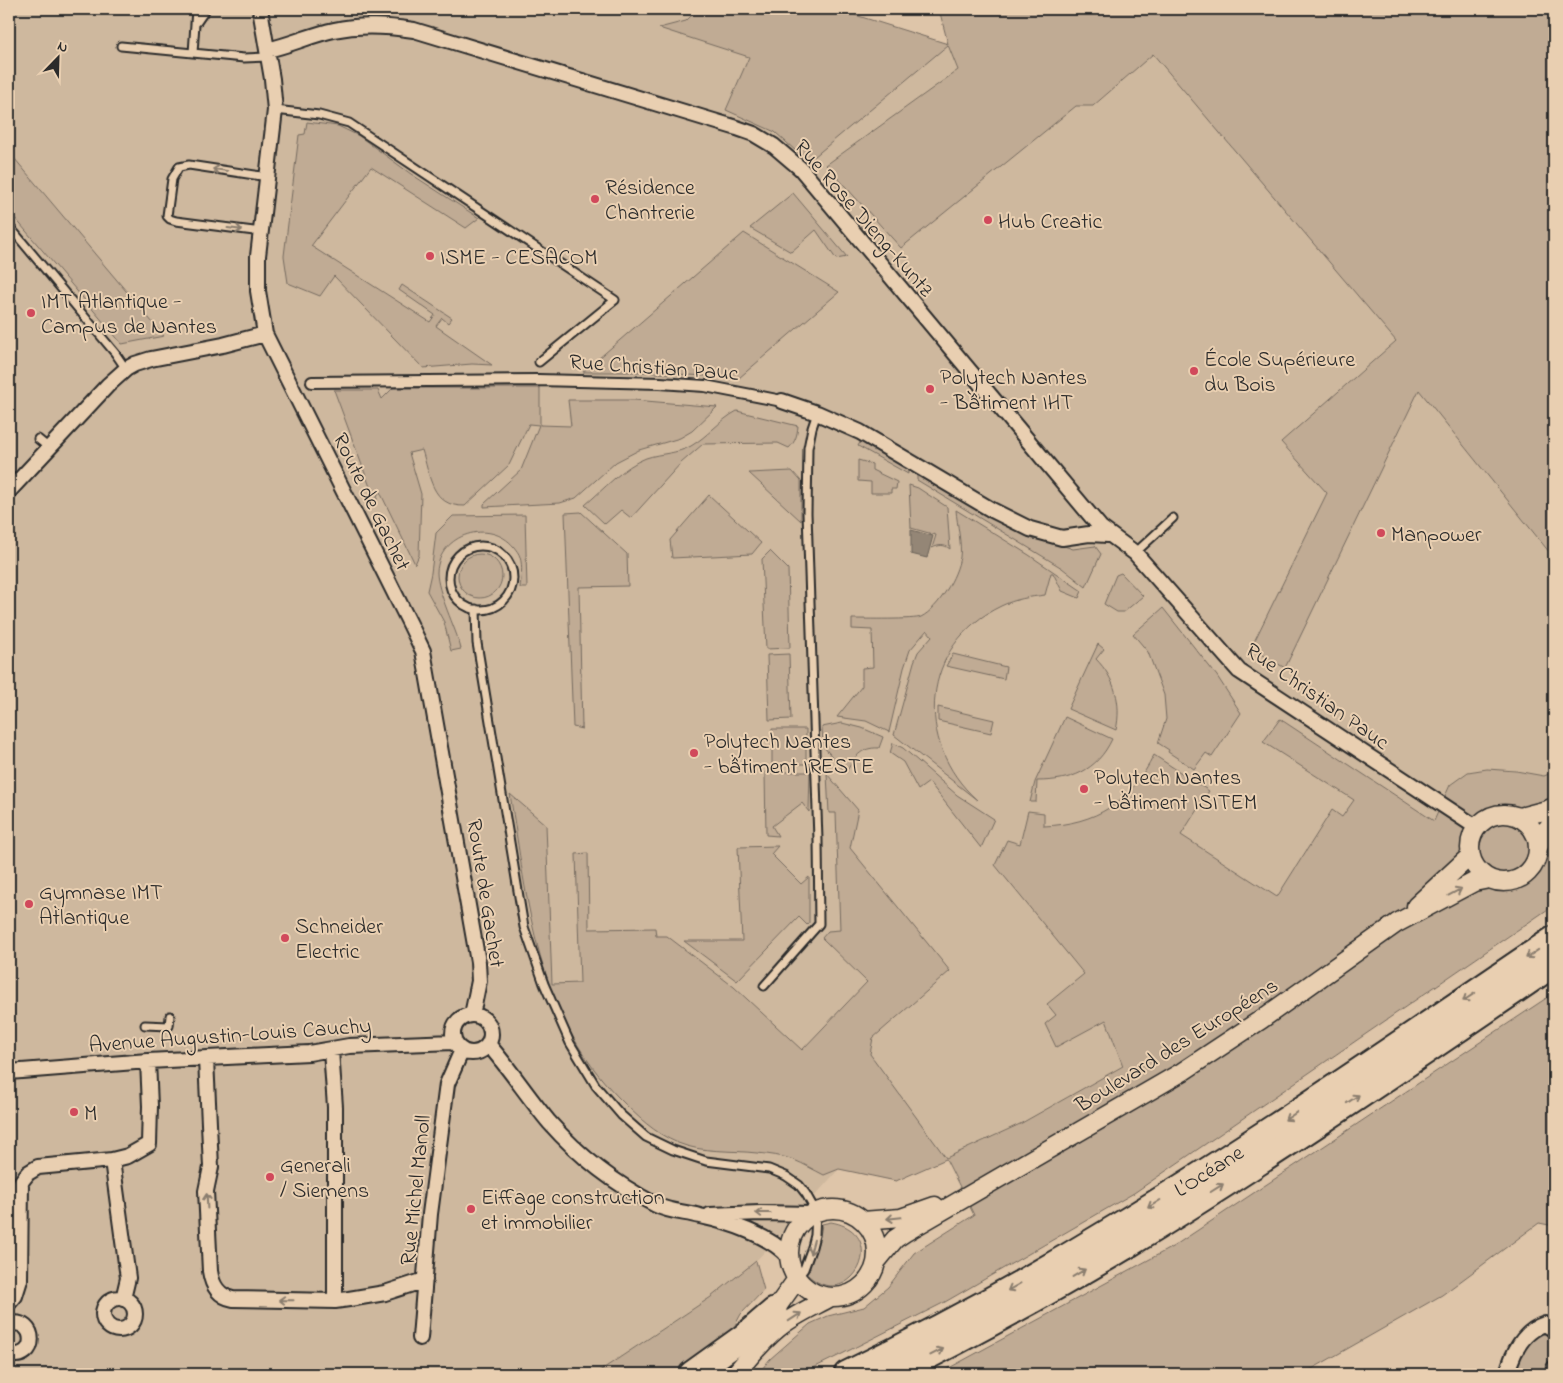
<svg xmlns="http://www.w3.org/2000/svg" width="1563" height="1383" viewBox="0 0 1563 1383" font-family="'Indie Flower',sans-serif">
<rect width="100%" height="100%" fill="#dec5a9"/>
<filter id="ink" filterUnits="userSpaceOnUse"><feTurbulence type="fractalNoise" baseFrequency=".02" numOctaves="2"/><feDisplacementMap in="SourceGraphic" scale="10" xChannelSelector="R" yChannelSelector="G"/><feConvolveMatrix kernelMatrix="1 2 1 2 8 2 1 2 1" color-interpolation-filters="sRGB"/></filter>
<g filter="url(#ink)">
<path fill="#ceb89e" d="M 9,9 L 836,9 L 948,44 L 958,70 L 826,165 L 1076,106 L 1094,106 L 1152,53 L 1394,336 L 1419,389 L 1554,558 L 1554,772 L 1544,776 L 1516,771 L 1487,769 L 1468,772 L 1450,785 L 1434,821 L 1172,1038 L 1020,1124 L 896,1181 L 839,1169 L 756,1261 L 711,1297 L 595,1374 L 9,1374 Z"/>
<path fill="#c0ab94" stroke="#766b60" d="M 698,9 L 836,9 L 948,44 L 939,9 L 1554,9 L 1554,558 L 1419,390 L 1285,668 L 1251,648 L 1327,493 L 1281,442 L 1396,341 L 1153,54 L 1093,106 L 1076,106 L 901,248 L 826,165 L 958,70 L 948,45 L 808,162 L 775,132 L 726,110 L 749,57 L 659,28 L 686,21 Z
M 307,122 L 338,126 L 359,136 L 411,174 L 479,218 L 466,228 L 371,167 L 311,246 L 430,322 L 435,315 L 399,290 L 402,285 L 452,318 L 448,323 L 442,318 L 436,326 L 492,365 L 472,364 L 423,368 L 334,276 L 320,296 L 288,283 L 284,256 L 299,135 L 305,134 Z
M 9,152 L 164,336 L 122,344 L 9,211 Z
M 793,193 L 847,257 L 836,259 L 816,230 L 791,252 L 750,228 Z
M 744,233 L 839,292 L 739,378 L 639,372 L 583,372 Z
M 393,388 L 540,388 L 540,425 L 571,426 L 568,400 L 634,400 L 717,407 L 692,431 L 680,438 L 639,450 L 616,462 L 576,498 L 560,503 L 484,507 L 484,504 L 521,470 L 539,425 L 529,424 L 509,465 L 465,506 C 431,507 430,475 422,450 L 409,453 L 421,494 L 419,555 L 415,564 L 379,490 L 376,503 L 334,390 L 378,390 L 382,399 Z
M 737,411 L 798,426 C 797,435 796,441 789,448 L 778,443 L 703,444 L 681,463 L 631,518 L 621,510 L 605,524 L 585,505 C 603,490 624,466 646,458 C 661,453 677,454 691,446 C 708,436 720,420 737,411 Z
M 863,437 L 907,462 L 908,474 L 858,446 Z
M 858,460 L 872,464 L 872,470 L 897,482 L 896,489 L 891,489 L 891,493 L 871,493 L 871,482 L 858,481 Z
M 917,467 L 1028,534 L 1073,549 L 1095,546 L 1101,554 L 1086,587 L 1062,568 L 917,480 Z
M 792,471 L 801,481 L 801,521 L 749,473 Z
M 909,485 L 918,488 L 947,507 L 950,549 C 944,544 939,545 932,548 L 936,535 L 911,528 Z
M 709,495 L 761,543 L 752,554 L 672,558 L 670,540 Z
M 956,510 L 1029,555 L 1082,591 L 1079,598 L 1062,591 L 1053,573 L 1051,573 L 1045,595 C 1030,597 1015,599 1001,606 C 921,644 913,743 977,800 L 894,735 L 914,662 L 918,652 L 932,636 L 927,630 L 910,650 L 904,668 L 889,732 L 866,721 L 837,717 L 862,686 L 862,668 L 873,667 L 872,630 L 852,629 L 852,619 C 863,619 915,620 921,617 C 939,608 957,576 960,557 C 962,544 957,524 956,510 Z
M 581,512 L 627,554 L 628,586 L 579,587 L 582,729 L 573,727 L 565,513 Z
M 525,515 L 527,588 L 520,588 C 521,578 523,567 520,557 C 519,553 516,550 514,547 C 490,518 439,534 437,572 C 437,592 456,628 461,649 L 451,651 L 444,622 L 427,591 L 431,573 L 436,533 L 453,516 Z
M 770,551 L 788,569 L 790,648 L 766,649 L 762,559 Z
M458 576a22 22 0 1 1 44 0a22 22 0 1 1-44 0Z
M 1121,573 L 1143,596 L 1124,612 L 1117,612 L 1104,604 L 1116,575 Z
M 1163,608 L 1217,676 L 1241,713 L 1212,757 L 1206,753 L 1194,769 L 1168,752 L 1169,750 L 1158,743 L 1166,719 L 1164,695 L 1148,652 L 1133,634 Z
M 1098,644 L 1104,649 L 1096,659 C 1115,678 1122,704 1116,730 L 1068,709 Z
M 789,654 L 791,719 L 769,720 L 767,655 Z
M 953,654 L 1006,667 L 1004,679 L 946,666 Z
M 938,707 L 994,720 L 991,733 L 938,721 Z
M 1065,717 L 1112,739 C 1097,771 1071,781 1037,781 L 1036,802 L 1030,802 L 1035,782 Z
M 1280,719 L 1434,821 L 1450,785 L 1468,772 L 1487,769 L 1516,771 L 1544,776 L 1554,772 L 1554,905 L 1134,1193 L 945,1302 L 840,1355 L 801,1374 L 758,1374 L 770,1359 L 810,1324 L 828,1316 L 864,1307 L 888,1287 L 914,1253 L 974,1215 L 946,1159 L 896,1181 L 839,1169 L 824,1175 C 814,1170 804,1164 794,1160 C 783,1156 768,1154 757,1153 C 731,1150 702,1153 678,1143 C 654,1133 637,1116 619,1098 C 536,1014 528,903 510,794 L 546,825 L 552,984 L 580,983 L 576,854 L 588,853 L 589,929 L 655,928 L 656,936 L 667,936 L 734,987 L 802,1050 L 867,982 L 822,938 L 828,931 L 840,930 L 836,813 L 829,813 L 827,774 L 858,810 L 850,848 L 950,971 L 873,1038 L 870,1054 L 946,1158 L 1020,1124 L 1123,1066 L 1106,1020 L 1056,1047 L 1045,1024 L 1056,1015 L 1047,1004 L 1084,974 L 995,865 L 1007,840 L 1020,844 L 1028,811 L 1044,813 L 1044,826 C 1096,824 1131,802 1154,755 L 1209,791 L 1181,835 L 1277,897 L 1332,810 L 1342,817 L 1354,800 L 1263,742 Z
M 842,723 L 862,728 L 883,737 L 879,748 C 861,747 854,757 846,773 L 823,746 L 822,727 Z
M 772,729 L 806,729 L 806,764 L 772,764 Z
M 893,743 L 903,748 L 957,795 L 994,819 L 981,848 L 929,782 L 918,790 L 903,762 L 890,753 Z
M 765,772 L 810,772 L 809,812 L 802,803 L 772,826 L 778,836 L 766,835 Z
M 778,846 L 771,854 L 801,884 L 809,877 L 809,923 L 807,925 L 799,917 L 737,981 L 684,941 L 742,941 L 738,847 Z
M 1554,993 L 1554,1226 L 1539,1223 L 1442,1295 L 1303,1374 L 938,1374 L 1174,1246 Z
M 831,1222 C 895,1233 848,1319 805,1272 C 814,1256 820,1242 822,1224 Z
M 756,1261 L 764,1290 L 741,1314 L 709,1374 L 595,1374 L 711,1297 Z
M 1543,1330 C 1561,1339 1552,1360 1546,1374 L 1512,1374 L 1525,1345 Z"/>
<path fill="#948676" stroke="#6a6258" d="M 911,530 L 933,536 L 927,558 L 911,554 Z"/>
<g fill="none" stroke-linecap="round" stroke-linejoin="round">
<defs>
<path id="service" d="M 197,22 L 206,9
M 121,46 L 244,58 L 268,57
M 193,53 L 196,9
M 275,110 L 319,115 L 349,123 L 615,300 L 539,362
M 9,226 L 115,353 L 126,369
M 262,232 L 176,221 L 170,219 L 167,216 L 172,179 L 179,167 L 189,165 L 268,177
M 38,439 L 49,448
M449 578a32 32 0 1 1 64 0a32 32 0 1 1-64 0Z
M 1135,553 L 1173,518
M 476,609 L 477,643 L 524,927 L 544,984 L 570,1043 L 596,1086 L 621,1115 L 646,1137 L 673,1150 L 706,1161 L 769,1169 L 786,1176 L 799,1185 L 806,1194 L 816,1212 L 815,1235 L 812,1247 L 804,1269 L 797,1278
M 764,986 L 819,924 L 818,840 L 807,513 L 808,448 L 812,428 L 817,413
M 145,1025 L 169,1026 L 170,1016"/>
<path id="pedestrian" d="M 312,382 L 538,380 L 660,383 L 705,386 L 782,401"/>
<path id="minor" d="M 260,9 L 272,79 L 275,110 L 258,256 L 258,291 L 265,334 L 410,624 L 423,651 L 425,662 L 478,962 L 479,981 L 472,1015
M 267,50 C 290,45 311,35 334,30 C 361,24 387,26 414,30 L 737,128 L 754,134 L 774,146 L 801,169 L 1101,528 L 1135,553 L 1239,671 L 1476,827
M 782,401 L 817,413 L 860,432 L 992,510 L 1030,529 L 1062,538 L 1089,534 L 1108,535
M 9,491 L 108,385 L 126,369 L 135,364 L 151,359 L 223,345 L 265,334
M453 1034a19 19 0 1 1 38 0a19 19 0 1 1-38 0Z
M 488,1044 C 510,1069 528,1097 549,1122 C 579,1156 615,1184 656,1205 C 670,1212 685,1212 700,1216 C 728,1222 769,1235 788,1256
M 331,1050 L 335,1107 L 335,1301
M 206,1059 L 211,1167 L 206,1191 L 210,1271 C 212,1285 218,1296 233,1299 L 335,1301 L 349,1299 L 385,1293 L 425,1280
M 9,1072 L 148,1061 L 309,1053 L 349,1046 L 454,1042
M 112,1160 L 128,1278 L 123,1299
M 710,1215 L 760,1213 L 812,1214
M103 1314a16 16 0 1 1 32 0a16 16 0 1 1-32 0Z
M 9,1303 L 15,1296 L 20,1280 L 21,1182 L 28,1173 L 38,1167 L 112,1160 L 128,1156 L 149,1144 L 150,1106 L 148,1061
M 9,1324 C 38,1317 38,1362 9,1354
M 420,1338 L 430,1214 L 447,1084 L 462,1050
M 1507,1374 C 1512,1354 1523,1331 1545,1324 L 1554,1330
M 1552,1374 L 1554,1368"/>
<path id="tertiary" d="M1470 848a34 34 0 1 1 68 0a34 34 0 1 1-68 0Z
M 1520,817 L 1547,810 L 1554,807
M 1539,846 L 1546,830 L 1554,820
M 1416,906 L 1470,856
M789 1253a44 44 0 1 1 88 0a44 44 0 1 1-88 0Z
M 863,1221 L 901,1218 L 935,1206
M 876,1262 L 895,1239 L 904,1233 L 1182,1072 L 1262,1019 L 1397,923 L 1474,882 L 1489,879
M 767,1321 L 797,1279
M 735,1374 C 748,1359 761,1342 777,1329 C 793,1315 813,1307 831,1297"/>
<g id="motorway">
<path d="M 692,1374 L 745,1336 L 774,1311"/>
<path id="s1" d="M 847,1374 C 940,1329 1030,1280 1118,1226 C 1267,1136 1410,1036 1554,939"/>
<path d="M 893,1374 C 972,1334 1050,1292 1126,1246 C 1272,1157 1413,1060 1554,964"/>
</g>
</defs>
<use href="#service" stroke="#2b2b2b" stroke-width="11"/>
<use href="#pedestrian" stroke="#2b2b2b" stroke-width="14"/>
<use href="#minor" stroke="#2b2b2b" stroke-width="18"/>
<use href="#tertiary" stroke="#2b2b2b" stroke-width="21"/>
<use href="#motorway" stroke="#2b2b2b" stroke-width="29"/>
<use href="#service" stroke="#e9cfb1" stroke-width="7"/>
<use href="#pedestrian" stroke="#e9cfb1" stroke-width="10"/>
<use href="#minor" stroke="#e9cfb1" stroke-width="14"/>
<use href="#tertiary" stroke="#e9cfb1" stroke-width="18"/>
<use href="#motorway" stroke="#e9cfb1" stroke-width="25"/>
</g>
<defs><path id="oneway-shaft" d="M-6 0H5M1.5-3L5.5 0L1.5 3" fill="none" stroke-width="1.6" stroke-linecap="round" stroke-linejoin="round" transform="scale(1.25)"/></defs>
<g stroke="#8a7d6e">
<use href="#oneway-shaft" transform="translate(220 170) rotate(-172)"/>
<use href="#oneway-shaft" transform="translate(235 229) rotate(7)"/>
<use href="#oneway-shaft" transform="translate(1455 892) rotate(-28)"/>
<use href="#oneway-shaft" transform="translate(1532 954) rotate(146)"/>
<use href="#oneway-shaft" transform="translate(1469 997) rotate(146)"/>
<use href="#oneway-shaft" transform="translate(1353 1099) rotate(-34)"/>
<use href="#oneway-shaft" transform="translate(1291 1116) rotate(146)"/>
<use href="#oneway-shaft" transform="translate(1217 1188) rotate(-32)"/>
<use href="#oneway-shaft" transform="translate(207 1201) rotate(-93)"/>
<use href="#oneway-shaft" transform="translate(1154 1204) rotate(148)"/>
<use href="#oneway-shaft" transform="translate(763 1213) rotate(-180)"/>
<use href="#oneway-shaft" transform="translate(894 1218) rotate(174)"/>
<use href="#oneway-shaft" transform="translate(812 1247) rotate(105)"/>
<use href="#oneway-shaft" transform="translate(1079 1273) rotate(-31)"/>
<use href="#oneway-shaft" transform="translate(1014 1287) rotate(150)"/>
<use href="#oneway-shaft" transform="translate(286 1300) rotate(-179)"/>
<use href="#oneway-shaft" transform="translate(795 1317) rotate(-33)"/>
<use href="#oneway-shaft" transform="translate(937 1352) rotate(-27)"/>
</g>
</g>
<g fill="#d1495b" stroke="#e9cfb1" stroke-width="2">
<circle cx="595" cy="199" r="5"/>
<circle cx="988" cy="220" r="5"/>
<circle cx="430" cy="256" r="5"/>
<circle cx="31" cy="313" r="5"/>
<circle cx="1194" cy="371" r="5"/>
<circle cx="930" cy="389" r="5"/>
<circle cx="1381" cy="533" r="5"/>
<circle cx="694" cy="753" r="5"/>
<circle cx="1084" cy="789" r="5"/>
<circle cx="29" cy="904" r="5"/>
<circle cx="285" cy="938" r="5"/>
<circle cx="74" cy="1112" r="5"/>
<circle cx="270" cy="1177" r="5"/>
<circle cx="471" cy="1209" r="5"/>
</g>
<g text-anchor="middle" stroke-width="4" stroke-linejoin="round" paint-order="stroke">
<g font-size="22" fill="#2b2b2b" stroke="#e9cfb1" text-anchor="start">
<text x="605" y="194">Résidence<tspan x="605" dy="25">Chantrerie</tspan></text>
<text x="998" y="228">Hub Creatic</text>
<text x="440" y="264">ISME - CESACOM</text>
<text x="41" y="308">IMT Atlantique -<tspan x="41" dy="25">Campus de Nantes</tspan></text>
<text x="1204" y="366">École Supérieure<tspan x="1204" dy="25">du Bois</tspan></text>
<text x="940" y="384">Polytech Nantes<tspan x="940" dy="25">- Bâtiment IHT</tspan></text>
<text x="1391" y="541">Manpower</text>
<text x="704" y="748">Polytech Nantes<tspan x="704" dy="25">- bâtiment IRESTE</tspan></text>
<text x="1094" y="784">Polytech Nantes<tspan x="1094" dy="25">- bâtiment ISITEM</tspan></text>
<text x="39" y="899">Gymnase IMT<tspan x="39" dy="25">Atlantique</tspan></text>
<text x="295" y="933">Schneider<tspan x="295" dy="25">Electric</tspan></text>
<text x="84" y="1120">M</text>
<text x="280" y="1172">Generali<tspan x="280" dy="25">/ Siemens</tspan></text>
<text x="481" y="1204">Eiffage construction<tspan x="481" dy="25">et immobilier</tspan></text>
</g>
<g font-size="22" fill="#2b2b2b" stroke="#e9cfb1">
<text transform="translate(865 217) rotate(49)" y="8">Rue Rose Dieng-Kuntz</text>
<text transform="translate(654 366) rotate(4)" y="8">Rue Christian Pauc</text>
<text transform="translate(373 501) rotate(64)" y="8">Route de Gachet</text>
<text transform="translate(1318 695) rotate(35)" y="8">Rue Christian Pauc</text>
<text transform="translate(487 893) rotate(81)" y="8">Route de Gachet</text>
<text transform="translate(230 1034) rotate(-4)" y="8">Avenue Augustin-Louis Cauchy</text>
<text transform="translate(1176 1044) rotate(-32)" y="8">Boulevard des Européens</text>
<text dy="8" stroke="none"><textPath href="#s1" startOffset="415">L’Océane</textPath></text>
<text transform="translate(414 1190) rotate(-84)" y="8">Rue Michel Manoll</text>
</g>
</g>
<rect width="1563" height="1383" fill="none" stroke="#e9cfb1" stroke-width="30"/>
<rect x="15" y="15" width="1533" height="1353" fill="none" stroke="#2b2b2b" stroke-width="2" filter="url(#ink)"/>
<g transform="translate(58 58) rotate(23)" stroke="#e9cfb1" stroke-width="4" paint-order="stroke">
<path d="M0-4L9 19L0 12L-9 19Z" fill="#2b2b2b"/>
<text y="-8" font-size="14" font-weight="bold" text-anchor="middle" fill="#2b2b2b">N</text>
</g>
</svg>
